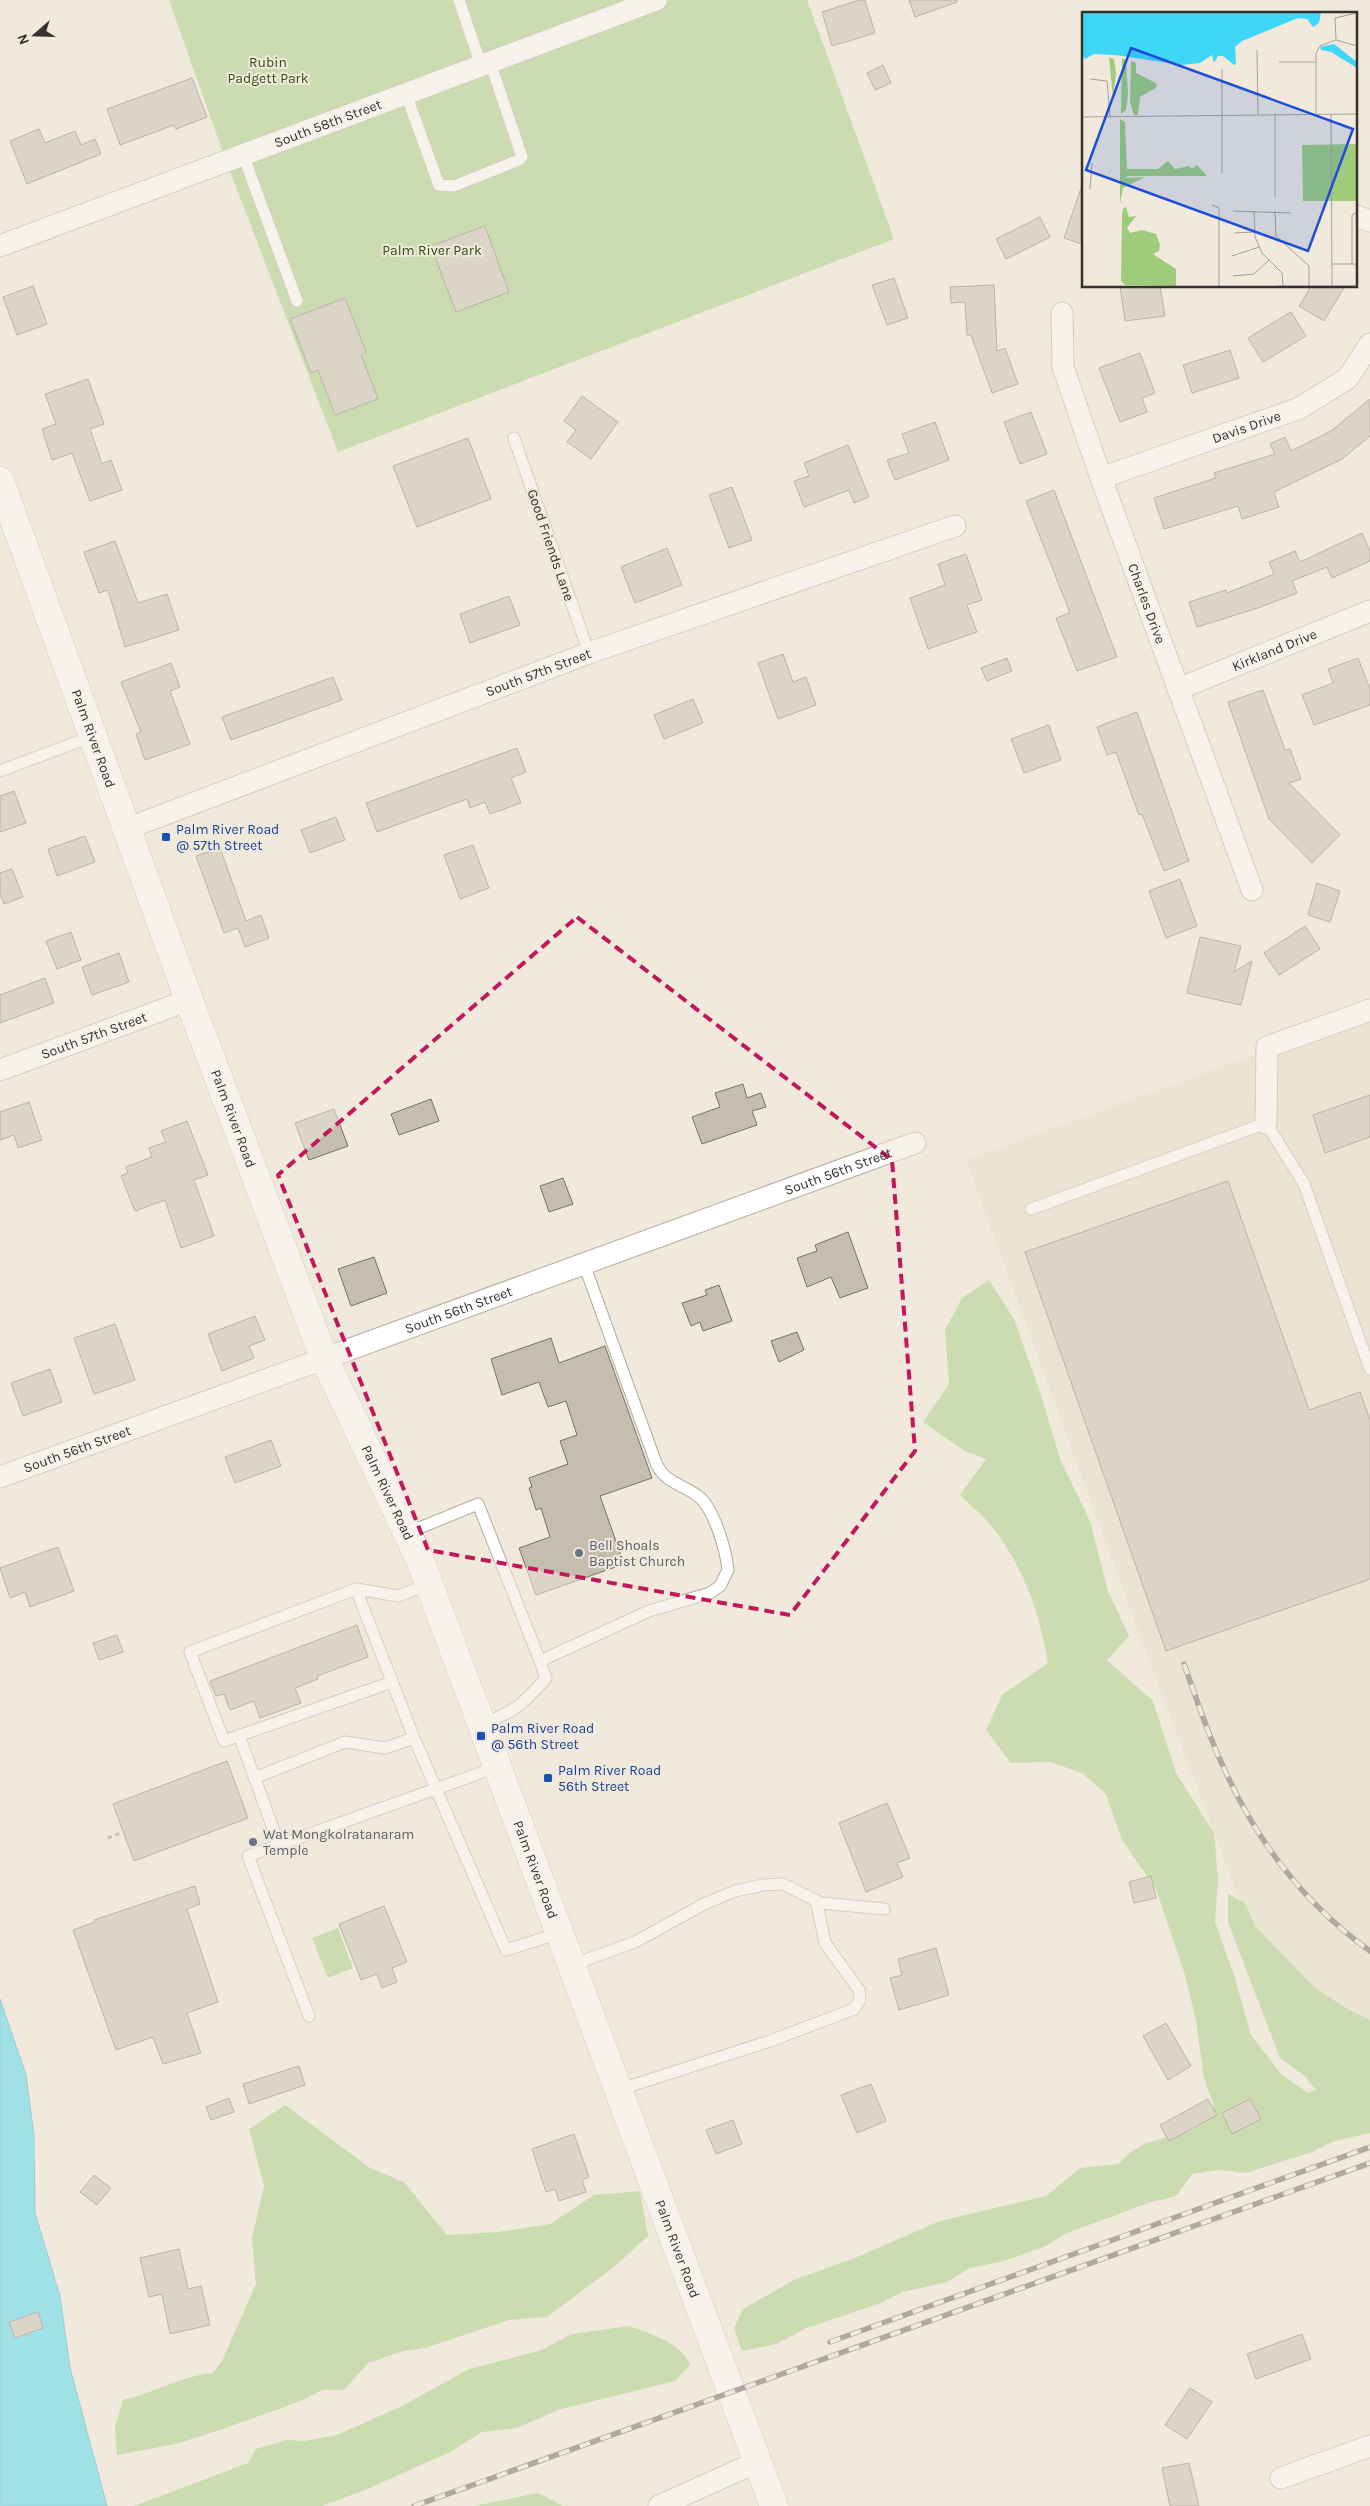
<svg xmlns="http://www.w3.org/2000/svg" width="1370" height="2506" viewBox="0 0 1370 2506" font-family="Karla,sans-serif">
<rect width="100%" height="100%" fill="#f0e9dc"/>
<path fill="#e7ddc8" d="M 1370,1013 L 1370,2130 L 1331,2143 L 1141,1639 L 966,1160 Z"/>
<path fill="#9ecc7b" d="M 169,0 L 807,0 L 894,239 L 338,452 L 226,161 Z
M 989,1280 L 1014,1319 L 1041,1395 L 1060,1459 L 1090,1521 L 1108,1591 L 1129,1636 L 1107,1660 L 1153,1701 L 1176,1773 L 1214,1833 L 1218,1879 L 1215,1922 L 1234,1975 L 1251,2035 L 1281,2074 L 1308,2093 L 1317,2090 L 1305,2076 L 1280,2058 L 1228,1922 L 1228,1894 L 1245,1903 L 1255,1926 L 1315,1988 L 1349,2010 L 1370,2020 L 1370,2133 L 1334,2141 L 1312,2152 L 1246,2173 L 1219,2170 L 1192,2174 L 1176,2196 L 1148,2203 L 1067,2233 L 1046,2246 L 1004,2261 L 970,2268 L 947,2282 L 903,2292 L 881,2303 L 807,2328 L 776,2344 L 742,2351 L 734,2328 L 743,2309 L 794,2280 L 857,2257 L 940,2221 L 1046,2196 L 1080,2168 L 1118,2164 L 1131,2152 L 1144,2144 L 1191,2130 L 1214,2106 L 1204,2078 L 1196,2020 L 1185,1975 L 1156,1889 L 1122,1840 L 1106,1794 L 1082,1773 L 1050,1762 L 1011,1763 L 986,1730 L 1002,1695 L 1048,1663 C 1040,1614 1024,1568 993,1528 C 984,1516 971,1506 960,1495 L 986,1459 L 965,1451 L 923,1422 L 949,1384 L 945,1330 L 962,1298 Z
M 338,1928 L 353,1968 L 328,1978 L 312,1938 Z
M 285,2105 L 370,2168 L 404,2182 L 447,2235 L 498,2232 L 550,2224 L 594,2195 L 640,2191 L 648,2236 L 615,2266 L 547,2317 L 509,2320 L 425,2348 L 403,2351 L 368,2363 L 344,2390 L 323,2390 L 303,2400 L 220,2430 L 176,2444 L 117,2455 L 115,2427 L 123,2400 C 154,2393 181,2376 213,2373 L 223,2359 L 256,2284 L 252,2238 L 264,2186 L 249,2129 Z
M 629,2326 C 650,2334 681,2342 690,2365 L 675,2381 L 558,2410 L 517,2428 L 482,2432 L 450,2452 L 365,2490 L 322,2506 L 134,2506 L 248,2463 L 256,2449 L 287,2440 L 305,2441 L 337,2435 L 402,2406 L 469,2369 L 539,2351 L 572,2334 Z
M 538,2493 L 563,2506 L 474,2506 Z"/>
<path fill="#3fd7f7" stroke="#3ca6bb" d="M 0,1999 L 26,2075 L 34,2136 L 35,2213 L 60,2296 L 70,2368 L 107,2506 L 0,2506 Z"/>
<path fill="#c4bdb0" stroke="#787266" d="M 859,0 L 865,0 L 875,33 L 832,46 L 822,12 Z
M 909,0 L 957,0 L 957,2 L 915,17 Z
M 883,65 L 891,83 L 875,90 L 867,73 Z
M 192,78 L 207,117 L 176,129 L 174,125 L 120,145 L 107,109 Z
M 39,129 L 45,143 L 75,131 L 81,145 L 95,139 L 101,154 L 27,184 L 10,141 Z
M 1081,188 L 1084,189 L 1084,245 L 1064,238 Z
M 1040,217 L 1050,237 L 1006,259 L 996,239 Z
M 485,226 L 509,292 L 456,312 L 431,246 Z
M 894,278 L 908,318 L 887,325 L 872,285 Z
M 994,285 L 997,351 L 1005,348 L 1018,384 L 992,393 L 971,335 L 967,335 L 965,302 L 951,303 L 950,287 Z
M 33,286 L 47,324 L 17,335 L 3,297 Z
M 1120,286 L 1160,286 L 1165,316 L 1125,321 Z
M 1311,286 L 1345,286 L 1324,321 L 1299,306 Z
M 345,298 L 366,352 L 361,355 L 378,399 L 335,415 L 318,370 L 311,373 L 290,319 Z
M 1291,312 L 1306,336 L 1263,362 L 1248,338 Z
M 1230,350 L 1239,378 L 1192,393 L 1183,365 Z
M 1140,353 L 1155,393 L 1142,398 L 1147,412 L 1120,422 L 1099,368 Z
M 88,379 L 104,424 L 90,429 L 102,464 L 111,460 L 122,490 L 90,501 L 72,453 L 52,460 L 42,429 L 56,424 L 45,394 Z
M 582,396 L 618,422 L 591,459 L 567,442 L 576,430 L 564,421 Z
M 1370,399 L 1370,436 L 1342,459 L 1274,492 L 1279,507 L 1242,519 L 1238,506 L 1164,529 L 1154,498 L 1216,478 L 1214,473 L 1275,454 L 1270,444 L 1285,437 L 1291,451 L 1331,431 Z
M 1031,412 L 1047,454 L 1020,464 L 1004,422 Z
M 935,422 L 949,460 L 895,480 L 887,460 L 909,453 L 902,434 Z
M 468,438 L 491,499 L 417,527 L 393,466 Z
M 848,445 L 869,497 L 854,503 L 849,490 L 804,507 L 794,481 L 809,476 L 804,463 Z
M 732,487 L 752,540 L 729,548 L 709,495 Z
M 1054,490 L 1117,657 L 1077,671 L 1056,618 L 1070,613 L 1026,501 Z
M 1362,533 L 1370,551 L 1370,561 L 1332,578 L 1327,567 L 1292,581 L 1297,593 L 1258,608 L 1197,627 L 1189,602 L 1226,590 L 1227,593 L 1274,574 L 1269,562 L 1295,551 L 1300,562 Z
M 115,541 L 138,603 L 167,594 L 179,630 L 125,647 L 108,590 L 99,593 L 84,552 Z
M 667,548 L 682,585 L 635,603 L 621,567 Z
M 966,554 L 982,600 L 967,605 L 977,632 L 928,649 L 910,598 L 945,585 L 938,564 Z
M 509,596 L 520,625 L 470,643 L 460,614 Z
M 783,654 L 793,682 L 806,677 L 816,705 L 778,719 L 758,663 Z
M 1007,658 L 1012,671 L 987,681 L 981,668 Z
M 1358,658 L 1370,689 L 1370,705 L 1314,725 L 1302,695 L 1333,683 L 1328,669 Z
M 171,663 L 180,687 L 170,691 L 190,744 L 145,760 L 136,734 L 141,732 L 121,682 Z
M 333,677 L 342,700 L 231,740 L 222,717 Z
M 1263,690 L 1285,750 L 1290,749 L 1301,779 L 1289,783 L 1340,835 L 1312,863 L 1269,819 L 1228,702 Z
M 693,699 L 703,723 L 664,739 L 654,715 Z
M 1137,712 L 1189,861 L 1164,871 L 1142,814 L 1139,815 L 1116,752 L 1107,755 L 1097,727 Z
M 1049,725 L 1061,760 L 1024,773 L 1011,739 Z
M 517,748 L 526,772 L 511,778 L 521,803 L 490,814 L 485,802 L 470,808 L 467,799 L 377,832 L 366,803 Z
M 14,791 L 26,823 L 0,832 L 0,796 Z
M 336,817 L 345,840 L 310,853 L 301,830 Z
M 85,836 L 95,862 L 57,876 L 48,849 Z
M 473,845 L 489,888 L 460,899 L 444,855 Z
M 220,848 L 246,921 L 261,915 L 269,938 L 245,947 L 238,928 L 224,933 L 196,856 Z
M 12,869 L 23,897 L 4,904 L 0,894 L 0,873 Z
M 1180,879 L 1197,926 L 1166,938 L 1149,891 Z
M 1317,883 L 1340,891 L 1330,922 L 1308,915 Z
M 1305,926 L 1320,949 L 1279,975 L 1264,953 Z
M 71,932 L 81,960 L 57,969 L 46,941 Z
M 1200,937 L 1241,946 L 1234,972 L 1252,961 L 1241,1005 L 1187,993 Z
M 119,953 L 129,982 L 92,995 L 82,967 Z
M 45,978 L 54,1003 L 0,1023 L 0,995 Z
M 743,1084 L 747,1098 L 761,1093 L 766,1107 L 752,1111 L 757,1125 L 702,1144 L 692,1117 L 720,1107 L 715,1093 Z
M 1370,1095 L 1370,1137 L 1325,1153 L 1313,1115 Z
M 431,1099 L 439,1121 L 399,1135 L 391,1114 Z
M 29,1102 L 42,1140 L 18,1148 L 14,1135 L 0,1140 L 0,1112 Z
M 334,1109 L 348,1146 L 309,1160 L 295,1123 Z
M 187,1121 L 208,1175 L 194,1180 L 214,1236 L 181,1248 L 165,1200 L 135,1211 L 121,1176 L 128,1173 L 126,1167 L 152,1157 L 149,1148 L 166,1142 L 161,1131 Z
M 563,1178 L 573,1204 L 549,1212 L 540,1186 Z
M 1228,1181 L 1309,1410 L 1360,1392 L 1370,1420 L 1370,1579 L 1166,1651 L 1025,1252 Z
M 848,1232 L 868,1288 L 840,1298 L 831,1277 L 807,1287 L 797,1258 L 817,1251 L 815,1245 Z
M 374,1257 L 387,1293 L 351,1306 L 338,1269 Z
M 719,1285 L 732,1321 L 703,1331 L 700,1322 L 691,1326 L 682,1303 L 707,1295 L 705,1290 Z
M 255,1316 L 265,1340 L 249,1346 L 254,1358 L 222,1371 L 208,1334 Z
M 115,1324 L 135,1380 L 94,1394 L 74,1338 Z
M 797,1332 L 804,1350 L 779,1362 L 771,1341 Z
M 551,1338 L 559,1363 L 605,1346 L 652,1478 L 600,1496 L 624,1564 L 536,1595 L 519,1548 L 550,1537 L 541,1508 L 536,1510 L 529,1488 L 532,1487 L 529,1478 L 568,1464 L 560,1441 L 577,1435 L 566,1401 L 548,1407 L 539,1382 L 502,1395 L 491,1359 Z
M 50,1369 L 62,1402 L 23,1416 L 11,1383 Z
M 271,1440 L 281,1466 L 235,1483 L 225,1457 Z
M 58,1547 L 74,1591 L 30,1607 L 25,1592 L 10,1598 L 0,1568 Z
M 357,1625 L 368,1657 L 317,1676 L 318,1679 L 295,1688 L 301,1703 L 260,1718 L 254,1701 L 230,1710 L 224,1694 L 216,1696 L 210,1681 Z
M 117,1635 L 123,1652 L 99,1660 L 93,1643 Z
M 227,1761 L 248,1818 L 134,1861 L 113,1804 Z
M 887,1803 L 910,1858 L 897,1863 L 903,1877 L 866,1892 L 839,1823 Z
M 1151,1876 L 1156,1898 L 1134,1903 L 1129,1882 Z
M 195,1886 L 200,1904 L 187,1909 L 218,2002 L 187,2013 L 201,2053 L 163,2064 L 153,2037 L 116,2050 L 73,1930 L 95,1922 L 94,1920 Z
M 384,1906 L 407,1962 L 392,1968 L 397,1982 L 382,1988 L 377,1974 L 361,1980 L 339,1924 Z
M 936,1948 L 949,1995 L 899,2010 L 890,1978 L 902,1975 L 898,1959 Z
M 1166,2023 L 1191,2066 L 1168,2080 L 1143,2036 Z
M 299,2066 L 305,2085 L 249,2104 L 243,2084 Z
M 871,2084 L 886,2121 L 857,2133 L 841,2095 Z
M 229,2098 L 234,2112 L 211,2120 L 206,2107 Z
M 1208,2099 L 1217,2115 L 1169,2141 L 1160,2125 Z
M 1250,2099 L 1261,2119 L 1232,2134 L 1222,2113 Z
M 733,2120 L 742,2144 L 716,2154 L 706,2130 Z
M 574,2134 L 589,2177 L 582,2180 L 586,2192 L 559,2201 L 555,2189 L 546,2192 L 532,2149 Z
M 94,2175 L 111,2188 L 97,2205 L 80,2192 Z
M 179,2249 L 188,2289 L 201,2286 L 210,2325 L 170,2334 L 162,2294 L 149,2297 L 140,2258 Z
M 38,2312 L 43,2328 L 15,2338 L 9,2322 Z
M 1302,2334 L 1311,2359 L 1256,2379 L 1247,2354 Z
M 1190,2388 L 1212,2402 L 1187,2439 L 1165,2425 Z
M 1189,2463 L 1199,2506 L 1170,2506 L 1162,2468 Z"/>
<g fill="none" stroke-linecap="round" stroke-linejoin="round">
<defs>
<path id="lane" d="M 459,0 L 481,65
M 406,94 L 439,185 L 454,186 L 519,160 L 522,157 L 490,62
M 243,155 L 297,301
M 514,438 L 589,653
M 0,771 L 93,736
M 1031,1209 L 1266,1123 L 1304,1184 L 1370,1369
M 407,1533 L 478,1504 L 540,1661 L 546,1678 C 524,1704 514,1712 481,1724
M 356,1589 L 414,1738 L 506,1950 L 560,1933
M 540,1661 L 649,1611 L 710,1593 L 720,1586 L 728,1570 C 726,1550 714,1508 698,1496 C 682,1484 665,1483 656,1463 L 584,1264
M 392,1682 L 224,1741 L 190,1652 L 356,1589 L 398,1596 L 429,1584
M 239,1735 L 279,1845
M 254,1778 L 345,1742 L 385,1748 L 414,1738
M 572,1965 L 635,1942 L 704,1904 L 735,1891 L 763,1885 L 783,1884 L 821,1903 L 884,1909
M 309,2016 L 248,1856 L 497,1767
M 618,2090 L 770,2041 L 854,2009 L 860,2000 L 859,1990 L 825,1943 L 816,1900"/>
<g id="street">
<path d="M 1356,216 L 1370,221"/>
<path id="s1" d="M 0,246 L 656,0"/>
<path id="s2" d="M 1062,313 L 1063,367 L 1101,478 L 1252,890"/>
<path id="s3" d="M 1101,478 L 1300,408 L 1348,378 L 1370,344"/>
<path id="s4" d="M 1178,689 L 1370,611"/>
<path id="s5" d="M 126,829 L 589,653 L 955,526"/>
<path id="s6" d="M 0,1070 L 189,1000"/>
<path d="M 1266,1123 L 1267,1047 L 1370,1010"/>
<path id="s7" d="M 0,1477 L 915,1143"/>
<path d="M 1281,2478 L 1370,2446"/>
<path d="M 659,2506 L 757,2462"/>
</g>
<g id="secondary">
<path id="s8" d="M 0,481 L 189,1000 L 324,1358 L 420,1560 L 774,2506"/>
</g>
</defs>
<use href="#lane" stroke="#b2ab9e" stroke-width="13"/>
<use href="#street" stroke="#b2ab9e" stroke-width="23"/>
<use href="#secondary" stroke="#b2ab9e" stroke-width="29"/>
<path stroke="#98938a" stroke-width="3" stroke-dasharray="4 4" stroke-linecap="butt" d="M 108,1838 L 123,1832"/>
<use href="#lane" stroke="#fff" stroke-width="11"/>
<use href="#street" stroke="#fff" stroke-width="21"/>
<use href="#secondary" stroke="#fff" stroke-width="28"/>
<defs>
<path id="rail" d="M 1184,1664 C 1196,1697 1207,1732 1222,1764 C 1255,1839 1303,1903 1370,1951
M 830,2342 L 1370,2147
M 414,2506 L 1370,2163"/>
</defs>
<use href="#rail" stroke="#5f5b54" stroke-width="5.5"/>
<use href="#rail" stroke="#f0e9dc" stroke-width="4" stroke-dasharray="11" stroke-linecap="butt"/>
</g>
<path d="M0 0H1370V2506H0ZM 577,917 L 892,1160 L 915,1451 L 790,1615 L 428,1550 L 278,1175 Z" fill="#f0e9dc" fill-opacity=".55" fill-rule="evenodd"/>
<path fill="none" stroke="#c2185b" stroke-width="4" stroke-dasharray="10 6" stroke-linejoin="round" d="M 577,917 L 892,1160 L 915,1451 L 790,1615 L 428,1550 L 278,1175 Z"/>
<g fill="#1a4fb4" stroke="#f0e9dc" stroke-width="2">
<rect x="161" y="832" width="10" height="10" rx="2.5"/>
<rect x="476" y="1731" width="10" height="10" rx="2.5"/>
<rect x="543" y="1773" width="10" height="10" rx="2.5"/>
</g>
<g fill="#6b7280" stroke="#f0e9dc" stroke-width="2">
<circle cx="579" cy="1553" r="5"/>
<circle cx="253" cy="1842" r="5"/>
</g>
<g text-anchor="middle" stroke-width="4" stroke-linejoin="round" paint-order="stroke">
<g font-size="14" fill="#2e4d0e" stroke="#f0e9dc">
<text x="268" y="67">Rubin<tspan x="268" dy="16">Padgett Park</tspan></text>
<text x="432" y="255">Palm River Park</text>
</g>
<g font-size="14" fill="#36332e" stroke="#f0e9dc">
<text dy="5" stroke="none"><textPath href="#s1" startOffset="350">South 58th Street</textPath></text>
<text dy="5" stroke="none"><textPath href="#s3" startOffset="154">Davis Drive</textPath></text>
<text transform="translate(551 545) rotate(71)" y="5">Good Friends Lane</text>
<text dy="5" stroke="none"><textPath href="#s2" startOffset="305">Charles Drive</textPath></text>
<text dy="5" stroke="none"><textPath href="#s4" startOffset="104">Kirkland Drive</textPath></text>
<text dy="5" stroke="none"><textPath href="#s5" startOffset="441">South 57th Street</textPath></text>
<text dy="5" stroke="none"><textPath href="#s8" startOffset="274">Palm River Road</textPath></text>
<text dy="5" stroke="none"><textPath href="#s6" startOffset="100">South 57th Street</textPath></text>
<text dy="5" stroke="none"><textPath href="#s8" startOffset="679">Palm River Road</textPath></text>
<text dy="5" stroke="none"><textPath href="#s7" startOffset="892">South 56th Street</textPath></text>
<text dy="5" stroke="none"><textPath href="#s7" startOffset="488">South 56th Street</textPath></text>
<text dy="5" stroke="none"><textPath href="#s7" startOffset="82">South 56th Street</textPath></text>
<text dy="5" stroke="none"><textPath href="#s8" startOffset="1084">Palm River Road</textPath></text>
<text dy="5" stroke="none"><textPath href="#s8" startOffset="1489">Palm River Road</textPath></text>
<text dy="5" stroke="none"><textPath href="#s8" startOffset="1894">Palm River Road</textPath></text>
</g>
<g font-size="14" fill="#164399" stroke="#f0e9dc" text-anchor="start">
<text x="176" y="834">Palm River Road<tspan x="176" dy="16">@ 57th Street</tspan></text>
<text x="491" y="1733">Palm River Road<tspan x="491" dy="16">@ 56th Street</tspan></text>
<text x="558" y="1775">Palm River Road<tspan x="558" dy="16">56th Street</tspan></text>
</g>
<g font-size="14" fill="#5b616d" stroke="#f0e9dc" text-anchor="start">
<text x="589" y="1550">Bell Shoals<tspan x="589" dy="16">Baptist Church</tspan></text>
<text x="263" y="1839">Wat Mongkolratanaram<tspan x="263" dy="16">Temple</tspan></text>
</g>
</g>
<g transform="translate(1082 12)">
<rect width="275" height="275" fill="#f0e9dc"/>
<path d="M 27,45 L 32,47 L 34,62 L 31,86 ZM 40,46 L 44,48 L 46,82 L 44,98 L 39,102 ZM 49,49 L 54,51 L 54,61 L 74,71 L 75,75 L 58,85 L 56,103 L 52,103 L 48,91 ZM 38,107 L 43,110 L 45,157 L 76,157 L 86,149 L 93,157 L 107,154 L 110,157 L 115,153 L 125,164 L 46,164 L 43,166 L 63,165 L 41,176 L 38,192 ZM 275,132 L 275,189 L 221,189 L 220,133 ZM 44,195 L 47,205 L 54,204 L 45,216 L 48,221 L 60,218 L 74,222 L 78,233 L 77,239 L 71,242 L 94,257 L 94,274 L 43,273 L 39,269 L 40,206 L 41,196 Z" fill="#9ecc7b"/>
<path d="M 0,1 L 239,1 L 237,11 L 231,15 L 225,7 L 216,6 L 160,29 L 153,35 L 154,52 L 152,53 L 141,44 L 136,44 L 132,51 L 130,43 L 118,51 L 100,53 L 33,43 L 12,42 L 3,47 L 0,42 ZM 252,32 L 275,50 L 275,56 L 249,40 L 239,38 L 238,35 Z" fill="#3fd7f7"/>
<path fill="none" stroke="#a6a096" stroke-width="1" d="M 254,28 L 253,6 L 275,1M 254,28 L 275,34M 175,38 L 176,102M 197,50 L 233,50M 140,57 L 140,161M 8,67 L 25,69 L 28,105M 193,102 L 193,185M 234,102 L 234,41 L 238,34 L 254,28M 249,102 L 250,274M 0,105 L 275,102M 8,177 L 10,151M 130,193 L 137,196 L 137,274M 151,199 L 209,201M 172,199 L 173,225 L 180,241 L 200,261 L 201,274M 193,199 L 194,224 L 227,254 L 227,274M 152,221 L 172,220M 150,244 L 177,235M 250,252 L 275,252M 270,252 L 270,203 L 275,200M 151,264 L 172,262 L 187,248M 196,274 L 275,274"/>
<path fill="#1d4ed8" fill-opacity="0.15" stroke="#1d4ed8" stroke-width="2.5" d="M 49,36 L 271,117 L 226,239 L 4,158 Z"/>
<rect width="275" height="275" fill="none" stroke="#36332e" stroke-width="2.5"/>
</g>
<g transform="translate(35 35) rotate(250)" stroke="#f0e9dc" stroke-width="4" paint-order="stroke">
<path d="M0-4L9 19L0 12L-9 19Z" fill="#36332e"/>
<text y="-8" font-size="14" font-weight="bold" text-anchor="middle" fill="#36332e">N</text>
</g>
</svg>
